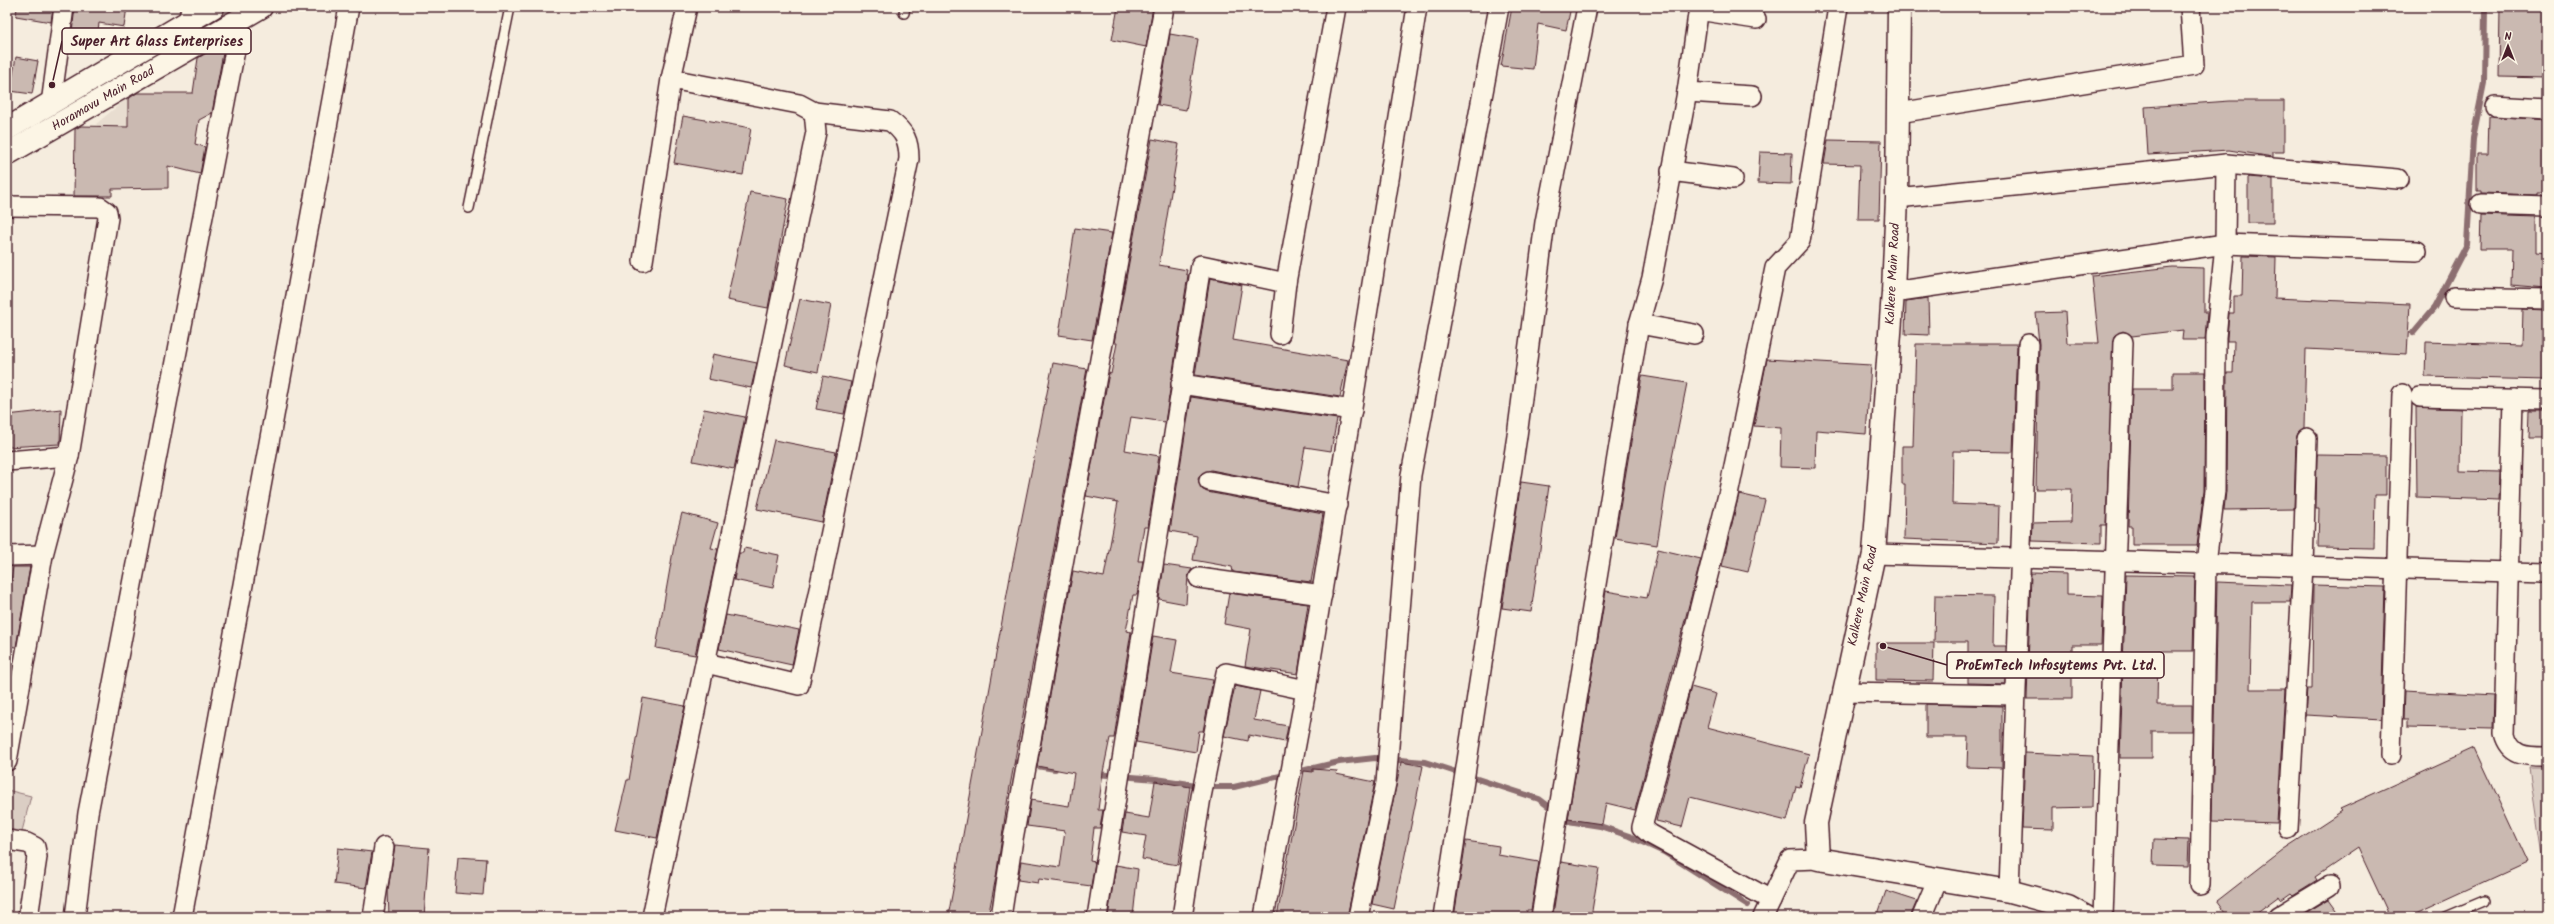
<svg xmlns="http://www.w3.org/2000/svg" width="2554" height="924" viewBox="0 0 2554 924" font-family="Kalam,sans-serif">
<rect width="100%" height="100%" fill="#f5ecde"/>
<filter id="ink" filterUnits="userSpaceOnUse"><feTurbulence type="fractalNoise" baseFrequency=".025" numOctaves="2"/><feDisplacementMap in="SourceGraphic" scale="8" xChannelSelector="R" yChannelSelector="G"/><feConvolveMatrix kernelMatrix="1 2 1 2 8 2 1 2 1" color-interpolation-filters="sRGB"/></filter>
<g filter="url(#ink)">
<path fill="#e8ddd0" d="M131 95 151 118 116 147 96 124Z"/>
<g fill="#dbcec4" stroke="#927678">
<path d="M2529 768H2547V888Z"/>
<path d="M7 790 31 796 20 839 7 836Z"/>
</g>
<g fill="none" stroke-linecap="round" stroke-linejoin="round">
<g stroke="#8c6e70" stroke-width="6">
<path d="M2413 333 2434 308 2467 244 2473 138 2484 83 2485 7"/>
<path d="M1007 761 1055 769"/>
<path d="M1096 774 1156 779 1210 787H1234L1339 762 1375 758 1425 762 1539 799 1568 821 1600 826 1629 836 1664 852 1748 905"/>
</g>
</g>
<g fill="#cab9b1" stroke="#4a1f2b">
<path d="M17 7H53L51 22 16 16Z"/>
<path d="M75 7H127L124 27 99 23 95 52 70 49Z"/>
<path d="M1118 7H1153L1146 47 1112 40Z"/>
<path d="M1512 7H1571L1566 30 1538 24 1533 69 1501 66Z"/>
<path d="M2500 7H2547V78L2499 77Z"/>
<path d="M1170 34 1198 39 1186 110 1158 105Z"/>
<path d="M225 42 212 113 199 120 195 144 205 147 200 174 168 166V188L112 189V196H74L75 129 81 126 128 127V99L137 93H193L198 58Z"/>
<path d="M16 57 38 61 32 94 10 91Z"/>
<path d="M2230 101H2284V152H2273V157L2229 150 2148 155 2145 107Z"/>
<path d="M683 116 751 128 743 175 674 163Z"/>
<path d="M2489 116 2547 120V192H2537V195L2481 193V191H2477V154H2488Z"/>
<path d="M1152 139 1179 144 1159 265 1187 270 1186 274 1188 275 1165 422 1131 417 1125 450 1159 456 1148 527H1144L1138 561H1143L1137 595H1133L1126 631 1131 632 1114 738H1110L1103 772 1098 810H1103L1100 828H1094L1090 861 1095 862 1091 886 1039 879 1038 883 1018 880 1021 861 1060 867 1065 831 1027 826 1031 800 1069 806 1074 773 1037 766 1073 571 1104 577 1118 502 1086 496 1109 373 1111 374 1117 343H1114Z"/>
<path d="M1828 140 1881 141 1879 219H1858L1860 165 1824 164Z"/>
<path d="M1760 152 1792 153 1791 184 1758 183Z"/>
<path d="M2248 177 2273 179V223H2248Z"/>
<path d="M750 192 788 199 768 308 727 300Z"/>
<path d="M2481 215 2536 217V252L2547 253V288L2511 285 2512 249H2480Z"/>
<path d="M1075 228 1112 233 1092 340 1059 335Z"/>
<path d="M2243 256 2276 257 2275 298 2410 304 2407 354 2306 349 2304 428 2298 432 2296 438 2294 509 2224 510 2226 491 2227 373H2233L2234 341H2227V338L2229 313H2234V296H2242Z"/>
<path d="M2172 267 2204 268V312H2207L2205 340H2182L2183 330 2132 336 2123 331 2114 336 2106 525H2101V543L2032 541 2033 523 2071 522 2072 489H2036L2039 344 2036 313 2065 312 2067 343H2099L2092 276Z"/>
<path d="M1210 278 1242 285 1233 340 1348 360 1340 397 1195 375Z"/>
<path d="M1928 298 1929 335 1905 334 1906 301Z"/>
<path d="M800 299 831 305 818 372 785 365Z"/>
<path d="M2523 309 2546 310 2547 380 2425 377 2426 342 2522 345Z"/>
<path d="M1916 344H2017L2013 452 1953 451 1952 504 1999 506 1998 543 1904 539 1905 484H1902V446H1913Z"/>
<path d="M713 354 757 363 751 388 708 379Z"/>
<path d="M1767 359 1871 365 1866 434 1816 430 1815 468 1780 467 1781 428 1754 426Z"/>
<path d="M1053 363 1087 369 1008 797 996 877 988 917H948L1011 572Z"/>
<path d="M2173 372H2205L2204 490 2197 545H2132V526H2128L2132 389H2173Z"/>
<path d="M823 376 851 382 844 414 816 409Z"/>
<path d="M1642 376 1687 383 1666 488 1657 545 1615 538Z"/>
<path d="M1191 397 1337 419 1331 451 1305 447 1298 487 1211 470 1201 474 1198 479 1202 489 1207 492 1323 514 1311 582 1233 572 1232 567 1193 560 1197 536 1170 531Z"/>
<path d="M2416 407 2461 409 2460 471 2500 472 2499 500 2417 497Z"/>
<path d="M61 409 60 444 7 447V415Z"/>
<path d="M704 409 745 417 734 469 693 461Z"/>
<path d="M2529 411H2547V438H2528Z"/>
<path d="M774 440 836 452 822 522 757 509Z"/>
<path d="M2317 455 2386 456V495H2375L2374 548 2318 547 2319 509H2316Z"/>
<path d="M1521 482 1549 486 1531 612 1502 608Z"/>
<path d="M1739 494 1765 500 1748 572 1722 566Z"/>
<path d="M682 513 718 523 711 548 718 549 695 655 656 648 675 540Z"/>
<path d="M744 548 779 555 773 588 734 580 739 553H743Z"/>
<path d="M1658 549 1701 559 1635 810 1606 803 1602 824 1568 819 1606 591 1647 598Z"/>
<path d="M1164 565 1192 569 1188 576 1186 604 1159 599Z"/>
<path d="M13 567H30L16 647 7 646V581H11Z"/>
<path d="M2031 573 2067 574V595L2103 596 2101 645H2072V699H2027Z"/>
<path d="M2126 575 2195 576 2193 651H2158L2157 705H2192V731H2152V758H2120Z"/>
<path d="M2217 582 2291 585 2290 602H2252L2250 689H2285L2277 823 2212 821Z"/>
<path d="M2313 585 2385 587 2381 719 2305 715 2307 689H2312Z"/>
<path d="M1229 593 1308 604 1298 674 1245 666 1251 629 1224 624Z"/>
<path d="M1935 595 1994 596 1993 646H2006L2005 684 1968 683V642H1934Z"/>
<path d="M726 615 799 630 792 665 719 649Z"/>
<path d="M1153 636 1177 640 1171 673 1213 680 1203 731H1199L1196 752 1136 742Z"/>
<path d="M1876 643H1934L1933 681 1876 680Z"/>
<path d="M1235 686 1260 691 1254 720 1288 726 1285 742 1249 735 1248 741 1224 736Z"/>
<path d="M1691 687 1716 694 1707 727 1809 754 1800 787 1796 786 1787 821 1690 797 1682 827 1656 821Z"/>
<path d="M2404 691 2494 696 2493 729 2407 727V719H2403Z"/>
<path d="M643 698 685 706 657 838 615 830 627 780H629Z"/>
<path d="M1926 704 2002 706V768L1967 767 1968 737H1926Z"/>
<path d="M2474 748 2527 862 2407 917H2390L2358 848 2315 877 2317 880 2293 895 2291 893 2281 900 2279 897 2252 917H2229L2217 901 2284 849 2342 811 2340 809Z"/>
<path d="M2025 753 2093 756 2092 807 2053 808V830L2022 829Z"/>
<path d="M1401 762 1423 766 1394 909 1372 904Z"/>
<path d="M1313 769 1337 771 1336 774 1375 782 1347 917H1277L1304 771 1313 772Z"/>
<path d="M1155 781 1190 787 1178 865 1142 859 1146 836 1122 832 1125 814 1149 818Z"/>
<path d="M2154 839 2189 840 2188 866 2153 865Z"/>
<path d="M1466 841 1499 846 1498 855 1539 862 1531 910H1527L1526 917H1454Z"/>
<path d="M395 845 429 848 424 917H389L388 890Z"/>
<path d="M338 848 372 852 366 888 334 884Z"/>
<path d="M458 857 486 859 483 895 455 893Z"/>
<path d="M1561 862 1599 868 1591 917 1553 914Z"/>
<path d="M1116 865 1138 869 1133 917H1108Z"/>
<path d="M1886 891 1917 901 1910 917H1877Z"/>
<path d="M2329 899 2342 917H2308L2305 913Z"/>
</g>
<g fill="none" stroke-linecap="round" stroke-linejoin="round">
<defs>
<g id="service">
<path d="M904 13 905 7"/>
<path d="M183 22 186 7"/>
<path d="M469 208 510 7"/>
<path d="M2446 917 2484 901"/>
</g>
<g id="minor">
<path d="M1698 10 1756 19"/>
<path d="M1687 92 1752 96"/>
<path d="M51 104 64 7"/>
<path d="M2495 106 2547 109"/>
<path d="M1898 113 2194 65 2190 7"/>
<path d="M2226 164 2398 179"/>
<path d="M1671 171 1733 179"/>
<path d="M1897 198 2226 164 2225 244 2216 337 2215 491 2206 563 2200 885"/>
<path d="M2481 204 2547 206"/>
<path d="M7 206 100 207 107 212 108 218 69 456 43 555 7 761"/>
<path d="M643 261 671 79"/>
<path d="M1893 292 2225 244 2417 251"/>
<path d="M2454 297 2547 299"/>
<path d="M1639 324 1694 334"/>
<path d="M1280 334 1286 283 1336 7"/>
<path d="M1181 384 1352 410"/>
<path d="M2420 397 2547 400"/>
<path d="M2513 399 2504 734C2510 757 2527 756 2547 756"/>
<path d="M7 461 69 456"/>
<path d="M1209 481 1337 505"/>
<path d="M1874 554 2547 573"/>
<path d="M7 556 43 555"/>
<path d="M1199 578 1322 595"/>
<path d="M706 663 799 685 909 159C909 141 905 132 890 121L814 112"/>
<path d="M1843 692 2015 695"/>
<path d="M2391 755 2402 394"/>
<path d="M2288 829 2303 566 2307 438"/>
<path d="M7 840 27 843 35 847 37 857 28 917"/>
<path d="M2009 891 2028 344"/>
<path d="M1771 900 1650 834 1642 827 1684 671 1728 495 1775 268 1800 241 1838 7"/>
<path d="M75 917 88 813 241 19"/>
<path d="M182 917 349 7"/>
<path d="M373 917 384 847"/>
<path d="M652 917 816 132 814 112 799 104 671 79 687 7"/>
<path d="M1001 917 1013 839 1164 7"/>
<path d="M1097 917 1201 265 1286 283"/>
<path d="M1182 917 1201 797 1226 673 1306 690"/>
<path d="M1264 917 1306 690 1417 7"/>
<path d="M1358 917 1386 783 1411 475 1499 7"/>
<path d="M1443 917 1517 436 1545 222 1587 7"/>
<path d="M1541 917 1639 324 1652 278 1687 92 1699 7"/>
<path d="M1763 917 1790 860 1818 859"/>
<path d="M1922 917 1938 879"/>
<path d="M2103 917 2123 342"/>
<path d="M2278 917 2329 886"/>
</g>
<path id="tertiary" d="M1899 7 1897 198 1893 292 1874 554 1816 823 1818 859 2009 891 2068 907 2086 917"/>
<g id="secondary">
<path d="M7 129 213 7"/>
<path id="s1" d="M7 154 261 7"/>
</g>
</defs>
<use href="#service" stroke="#4a1f2b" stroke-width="12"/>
<use href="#minor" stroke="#4a1f2b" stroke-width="22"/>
<use href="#tertiary" stroke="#4a1f2b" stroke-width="25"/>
<use href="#secondary" stroke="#4a1f2b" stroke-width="25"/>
<use href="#service" stroke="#fcf5e5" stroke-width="9"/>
<use href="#minor" stroke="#fcf5e5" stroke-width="19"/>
<use href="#tertiary" stroke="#fcf5e5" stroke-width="22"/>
<use href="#secondary" stroke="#fcf5e5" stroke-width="22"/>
</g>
</g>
<g text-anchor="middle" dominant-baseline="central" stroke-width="3" stroke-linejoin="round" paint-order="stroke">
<g font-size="13" fill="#4a1f2b" stroke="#fcf5e5">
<text stroke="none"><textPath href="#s1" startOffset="111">Horamavu Main Road</textPath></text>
<text transform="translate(1893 274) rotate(-87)">Kalkere Main Road</text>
<text transform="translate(1863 596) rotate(-78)">Kalkere Main Road</text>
</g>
</g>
<path fill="none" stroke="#4a1f2b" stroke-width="1.5" d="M52 85L62 41M1883 646L1947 665"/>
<g fill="#4a1f2b" stroke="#fcf5e5" stroke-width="1.5">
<circle cx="52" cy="85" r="4"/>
<circle cx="1883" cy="646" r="4"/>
</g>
<g fill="#fcf5e5" stroke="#4a1f2b" stroke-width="1.5">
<rect x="62" y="28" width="189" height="26" rx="4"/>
<rect x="1947" y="652" width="217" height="26" rx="4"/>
</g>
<g font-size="14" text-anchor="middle" font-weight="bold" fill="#4a1f2b">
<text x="157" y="46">Super Art Glass Enterprises</text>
<text x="2056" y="670">ProEmTech Infosytems Pvt. Ltd.</text>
</g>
<rect width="2554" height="924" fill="none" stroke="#fcf5e5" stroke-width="24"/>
<rect x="12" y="12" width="2530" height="900" fill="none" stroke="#4a1f2b" stroke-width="1.5" filter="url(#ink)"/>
<g transform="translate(2508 46)" stroke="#fcf5e5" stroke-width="3" paint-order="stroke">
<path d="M0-3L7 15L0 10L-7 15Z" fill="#4a1f2b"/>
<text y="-6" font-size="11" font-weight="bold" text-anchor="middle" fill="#4a1f2b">N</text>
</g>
</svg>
